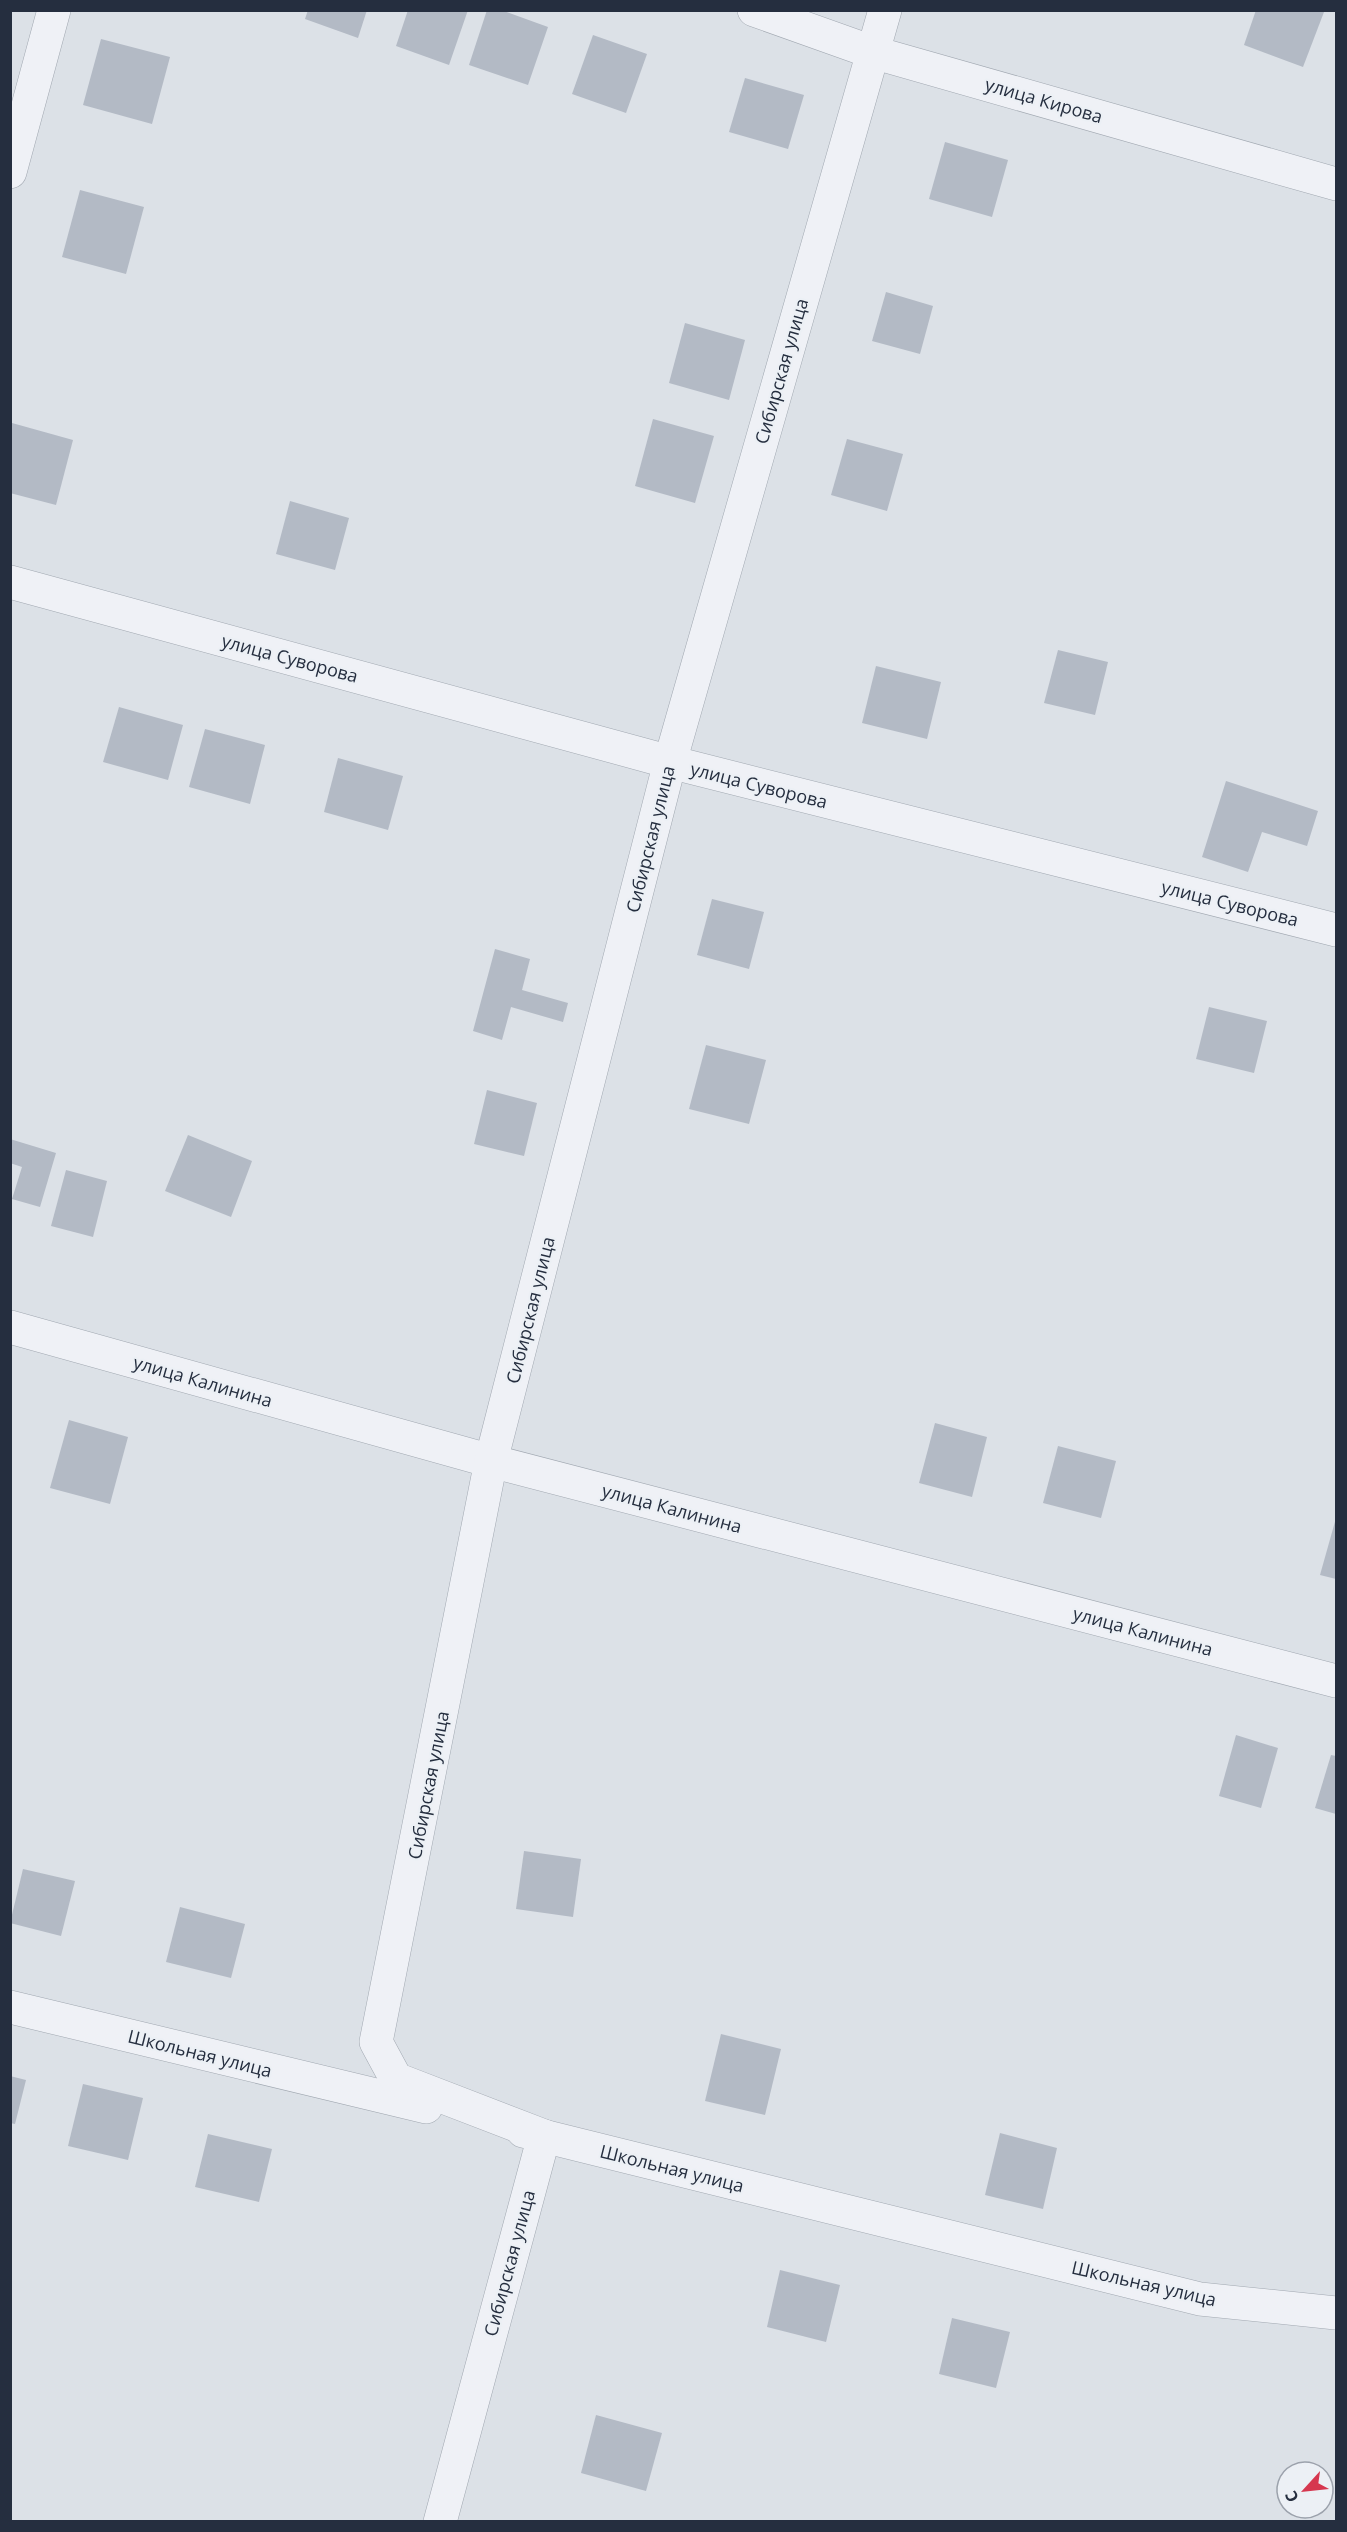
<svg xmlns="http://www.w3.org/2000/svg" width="1347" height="2532" viewBox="0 0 1347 2532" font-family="'Open Sans',sans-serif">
<rect width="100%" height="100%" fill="#dce1e7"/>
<g fill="#b3bac5">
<path d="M308 10H367L358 38 305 19Z"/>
<path d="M408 10H468L449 65 396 46Z"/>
<path d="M487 10H501L548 27 528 85 469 65Z"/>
<path d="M1256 10 1324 12 1303 67 1244 45Z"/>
<path d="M593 35 647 54 626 113 572 94Z"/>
<path d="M101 39 170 57 152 124 83 105Z"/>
<path d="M745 78 804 95 788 149 729 132Z"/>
<path d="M945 142 1008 160 992 217 929 199Z"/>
<path d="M80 190 144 207 126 274 62 257Z"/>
<path d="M886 292 933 306 920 354 872 341Z"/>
<path d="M685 323 745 340 729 400 669 383Z"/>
<path d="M653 419 714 436 695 503 635 486Z"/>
<path d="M12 423 73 440 56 505 10 493Z"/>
<path d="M847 439 903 454 887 511 831 495Z"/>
<path d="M290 501 349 518 335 570 276 554Z"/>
<path d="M1058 650 1108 662 1095 715 1044 703Z"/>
<path d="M876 666 941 682 927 739 862 723Z"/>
<path d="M119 707 183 725 168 780 103 762Z"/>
<path d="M205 729 265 745 250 804 189 787Z"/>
<path d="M338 758 403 776 388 830 324 812Z"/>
<path d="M1226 781 1318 811 1307 846 1262 832 1248 872 1202 857Z"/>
<path d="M712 899 764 912 749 969 697 955Z"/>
<path d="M495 949 530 959 522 990 568 1003 563 1022 511 1007 502 1040 473 1031Z"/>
<path d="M1209 1007 1267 1021 1254 1073 1196 1059Z"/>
<path d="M706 1045 766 1060 749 1124 689 1109Z"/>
<path d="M487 1090 537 1103 524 1156 474 1144Z"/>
<path d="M188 1135 252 1161 231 1217 165 1191Z"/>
<path d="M10 1139 56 1153 40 1207 12 1199 22 1167 10 1163Z"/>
<path d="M66 1170 107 1181 93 1237 51 1226Z"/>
<path d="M69 1420 128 1437 110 1504 50 1488Z"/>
<path d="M935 1423 987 1437 972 1497 919 1483Z"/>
<path d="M1058 1446 1116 1461 1101 1518 1043 1503Z"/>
<path d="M1336 1518V1579L1320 1575Z"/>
<path d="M1236 1735 1278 1748 1261 1808 1219 1796Z"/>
<path d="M1331 1755 1336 1756V1814L1315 1808Z"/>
<path d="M524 1851 581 1859 573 1917 516 1909Z"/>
<path d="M23 1869 75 1881 61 1936 10 1923Z"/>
<path d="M180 1907 245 1924 231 1978 166 1962Z"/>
<path d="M721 2034 781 2049 765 2115 705 2101Z"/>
<path d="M10 2076 26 2080 15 2124 10 2123Z"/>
<path d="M83 2084 143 2098 128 2160 68 2146Z"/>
<path d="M1000 2133 1057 2148 1043 2209 985 2195Z"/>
<path d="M208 2134 272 2149 259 2202 195 2187Z"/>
<path d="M780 2270 840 2285 826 2342 767 2327Z"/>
<path d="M952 2318 1010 2332 996 2388 939 2374Z"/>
<path d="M596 2415 662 2433 646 2491 581 2473Z"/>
</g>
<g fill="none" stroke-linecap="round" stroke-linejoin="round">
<defs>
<g id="minor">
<path d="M754 10 872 52 1336 184"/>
<path d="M10 172 54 10"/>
<path d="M10 582 670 762 1336 930"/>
<path d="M10 1327 491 1461 1336 1681"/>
<path d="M10 2007 426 2107"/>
<path d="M523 2131 1200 2299 1336 2313"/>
<path d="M440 2522 544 2136 396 2079 376 2042 491 1461 670 762 885 10"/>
</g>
</defs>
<use href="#minor" stroke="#a1a8b1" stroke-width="34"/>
<use href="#minor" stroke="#eff1f6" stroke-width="33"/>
</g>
<g text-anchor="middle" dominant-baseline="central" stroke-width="4.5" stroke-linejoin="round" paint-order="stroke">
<g font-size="18" fill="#252e3f" stroke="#ecf0f5">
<text transform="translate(1044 100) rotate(16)">улица Кирова</text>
<text transform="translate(781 371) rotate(-74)">Сибирская улица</text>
<text transform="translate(290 658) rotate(15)">улица Суворова</text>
<text transform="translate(759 785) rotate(14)">улица Суворова</text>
<text transform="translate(650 839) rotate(-76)">Сибирская улица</text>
<text transform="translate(1230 903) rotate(14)">улица Суворова</text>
<text transform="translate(530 1310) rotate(-76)">Сибирская улица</text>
<text transform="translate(203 1381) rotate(16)">улица Калинина</text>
<text transform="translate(672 1508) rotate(15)">улица Калинина</text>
<text transform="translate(1143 1631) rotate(15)">улица Калинина</text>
<text transform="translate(428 1785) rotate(-79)">Сибирская улица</text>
<text transform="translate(200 2053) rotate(14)">Школьная улица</text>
<text transform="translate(672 2168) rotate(14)">Школьная улица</text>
<text transform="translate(509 2263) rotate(-75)">Сибирская улица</text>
<text transform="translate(1144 2283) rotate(13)">Школьная улица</text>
</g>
</g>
<rect width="1347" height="2532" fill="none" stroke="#252e3f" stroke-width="24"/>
<g transform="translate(1305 2490) rotate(243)"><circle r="28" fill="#ecf0f5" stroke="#9ca2ac" stroke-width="1.5"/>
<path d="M0-4.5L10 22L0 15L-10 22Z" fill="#d6374f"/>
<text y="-9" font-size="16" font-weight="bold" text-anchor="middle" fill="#252e3f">С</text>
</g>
</svg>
